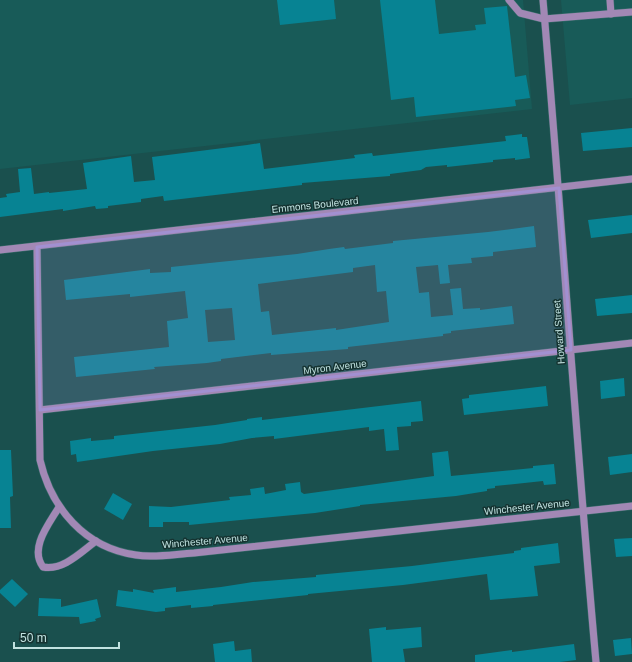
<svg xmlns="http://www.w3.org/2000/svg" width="632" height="662" viewBox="0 0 632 662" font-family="Helvetica,sans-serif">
<rect width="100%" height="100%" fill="#1a504e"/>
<g fill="#185b58">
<path d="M0 0H523L532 109 0 169Z"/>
<path d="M561 0H632V98L570 105Z"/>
</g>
<g fill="#078393" fill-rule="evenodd">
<path d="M277 0H334L336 19 280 25Z"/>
<path d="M380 0H435L439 34 476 30 475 25 486 24 484 8 507 6 515 77 526 75 530 98 515 100 516 106 416 117 414 97 391 100Z"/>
<path d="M632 128V147L583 151 581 133Z"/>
<path d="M522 134V137H527L530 158 515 160V158L493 160V162L447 167V165L426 167 421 170 390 174V176L302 183V185L164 201 163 196 141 199V202L108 206V208L96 209 95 206 63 211V209L0 217V198L7 197 6 194 20 192 18 169 31 168 34 194 49 192V193L87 189 83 163 117 158 131 156 134 182 155 180 152 157 247 145 260 143 264 169 355 158 354 155 372 153 373 156 506 141 505 136Z"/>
<path d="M632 215V233L591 238 588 220Z"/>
<path d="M534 226 536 247 493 252V256L471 258 472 263 448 265 450 283 440 284 438 265 416 267 419 293 429 292 431 317 453 315 450 289 461 288 463 309 480 308V310L512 306 514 324 451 331V333L443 334V336L348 347V349L271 355V353L221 359V361L207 363 154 367 155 369 76 377 74 357 169 347 167 321 188 318 185 291 148 295 130 297V294L66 300 64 280 150 269V273L171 272V267L297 254 329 249 344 247 345 249 393 243V241L488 232ZM375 265 377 292 386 291 389 322 336 330V328L272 335 269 311 261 312 258 284 353 272V268ZM232 308 235 340 208 342 205 310Z"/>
<path d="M632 295V313L597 316 595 299Z"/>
<path d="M624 378 625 396 601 399 600 381Z"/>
<path d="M546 386 548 406 464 415 462 399 469 398V395Z"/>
<path d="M421 401 423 421 411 422V426L397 427 399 450 386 451 384 429 369 431V427L274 439V436L252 438 220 444 153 451 77 462 76 454 71 455 70 441 91 438V441L114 439V436L215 425 247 420V419L262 417V420Z"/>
<path d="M0 450H11L13 496 10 497 11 528H0Z"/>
<path d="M448 451 451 476 533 468V466L554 464 556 484 544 485 543 481 495 486V488L487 489V491L456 496 360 505V506L315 513 189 525V522H163V527H149V506L171 507 230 500 229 497 251 495 250 489 264 487 265 494 286 490 285 484 300 482 301 492 304 494 434 476 432 453Z"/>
<path d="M632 454V472L610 475 608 457Z"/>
<path d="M113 493 132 504 123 520 104 509Z"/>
<path d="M632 538V556L616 557 614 539Z"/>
<path d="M558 543 560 563 534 566 538 596 490 600 487 574 403 585 308 594V595L213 605V606L191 608V605L165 608V611L156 612 116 606 118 590 133 592V589L154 593 153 590 176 587V592L221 587 253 582 316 577V575L412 566 514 553V551L521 550V548Z"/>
<path d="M12 579 28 594 15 607 0 593V590Z"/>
<path d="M39 598 61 599V607L97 599 101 617 95 619 96 621 80 624 79 617 38 616Z"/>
<path d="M386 627V630L421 627 422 647 403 649 405 662H372L369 629Z"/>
<path d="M631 638 632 654 615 656 613 640Z"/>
<path d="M234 641 235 651 251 649 252 662H215L213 644Z"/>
<path d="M574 644 576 660 560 662H475V655L512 650V652Z"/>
</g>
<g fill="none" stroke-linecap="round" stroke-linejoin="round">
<defs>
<g id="minor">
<path d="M509 0 520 13 544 19 632 12"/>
<path d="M543 0C562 221 576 442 596 662"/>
<path d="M610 0 611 14"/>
<path d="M37 247 40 460C51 508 85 548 136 555 155 558 175 554 194 553L632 506"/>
<path d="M0 250 632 179"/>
<path d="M40 410 632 343"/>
<path d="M59 507C49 524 29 548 43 567 63 571 81 552 96 541"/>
</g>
</defs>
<use href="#minor" stroke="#3b6d6b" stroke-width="8"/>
<use href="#minor" stroke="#a288b5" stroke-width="7"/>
</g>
<path fill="#a290d1" fill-opacity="0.2" stroke="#a290d1" stroke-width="3" stroke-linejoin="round" d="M559 188 571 350 40 410 37 247Z"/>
<g text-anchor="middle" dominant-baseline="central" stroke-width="3" stroke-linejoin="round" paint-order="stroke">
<g font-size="10" fill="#c1e2e0" stroke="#153331">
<text transform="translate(315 205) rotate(-6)">Emmons Boulevard</text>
<text transform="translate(559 332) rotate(-94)">Howard Street</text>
<text transform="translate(335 367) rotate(-7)">Myron Avenue</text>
<text transform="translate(527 507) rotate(-6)">Winchester Avenue</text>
<text transform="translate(205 541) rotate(-5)">Winchester Avenue</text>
</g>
</g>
<path d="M14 642v6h105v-6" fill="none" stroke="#c1e2e0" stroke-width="2"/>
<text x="20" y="642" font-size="12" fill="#c1e2e0" stroke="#153331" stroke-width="3" paint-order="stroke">50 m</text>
</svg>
